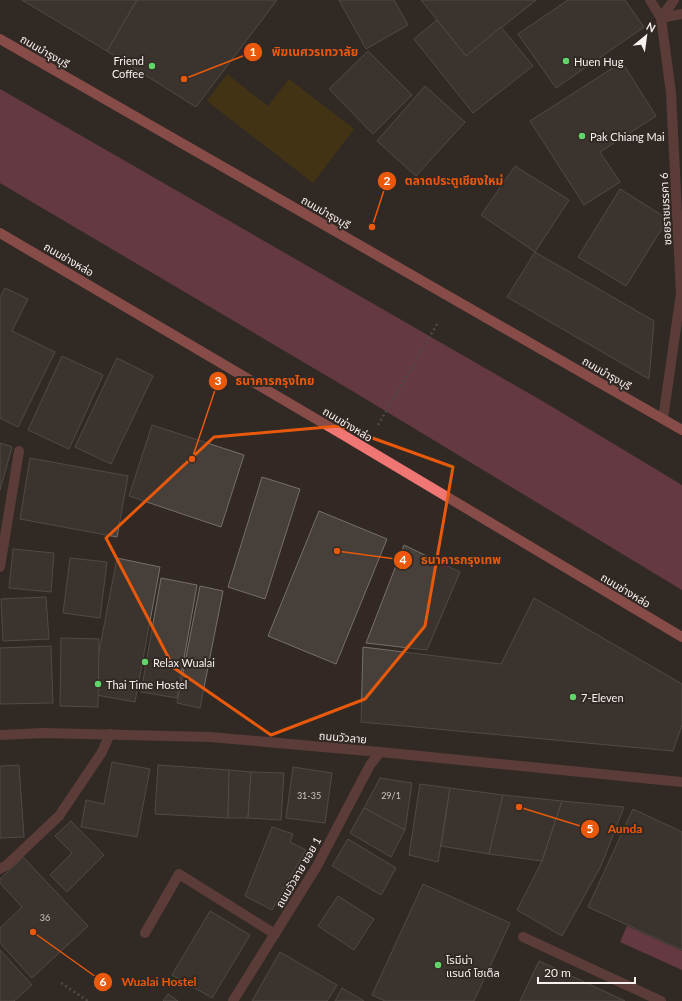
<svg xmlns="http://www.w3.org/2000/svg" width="682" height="1001" viewBox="0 0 682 1001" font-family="Lato,'Noto Sans Thai',sans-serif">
<rect width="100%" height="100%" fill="#322925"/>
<path fill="#573f00" d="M227 74 268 106 289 79 354 129 313 183 207 101Z"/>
<g fill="#a44d67">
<path d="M0 89 544 402 682 485V590L349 389 0 183Z"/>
<path d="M627 926 682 951V970L620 942Z"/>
</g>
<g fill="#473f39" stroke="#776f68">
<path d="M22 0H137L107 51Z"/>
<path d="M137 0H277L196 107 107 51Z"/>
<path d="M339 0H394L408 25 366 49Z"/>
<path d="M421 0H536L466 56Z"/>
<path d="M568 0H625L644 27 556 88 518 34Z"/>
<path d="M437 20 466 56 501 27 533 66 473 113 414 39Z"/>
<path d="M368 51 412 95 373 134 329 89Z"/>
<path d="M622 62 656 116 600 152 620 182 584 205 530 121Z"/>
<path d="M425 86 465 122 416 176 377 141Z"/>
<path d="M515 166 569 200 535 252 481 215Z"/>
<path d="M620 189 668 219 626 286 578 257Z"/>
<path d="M535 252 654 321 649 379 507 297Z"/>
<path d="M5 288 28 299 12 331 55 352 18 427 0 418V298Z"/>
<path d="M62 356 103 375 69 449 28 430Z"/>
<path d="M117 358 153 376 111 464 75 447Z"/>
<path d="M152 425 244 455 221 527 129 496Z"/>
<path d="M0 443 12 447 0 490Z"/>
<path d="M30 458 128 476 117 537 20 519Z"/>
<path d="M262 477 300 489 265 599 228 587Z"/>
<path d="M319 511 387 539 336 664 268 636Z"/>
<path d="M404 545 460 572 427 650 366 643Z"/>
<path d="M13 549 54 553 51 592 9 588Z"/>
<path d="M70 558 107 562 100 618 63 613Z"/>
<path d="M117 558 160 567 135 702 91 694Z"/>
<path d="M161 578 197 585 177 698 141 692Z"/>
<path d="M200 586 223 591 200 708 177 703Z"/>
<path d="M46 597 49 639 3 641 1 599Z"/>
<path d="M534 598 682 684V725L673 751 361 722 363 647 501 664Z"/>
<path d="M61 638 99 639 98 707 60 706Z"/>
<path d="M51 646 53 703 0 704V648Z"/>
<path d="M112 762 150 769 137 837 81 827 86 800 104 804Z"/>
<path d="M19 765 24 837 0 838V766Z"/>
<path d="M158 765 229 770 228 818 155 814Z"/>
<path d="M293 767 332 773 325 823 286 818Z"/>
<path d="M229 770 251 772 248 818H228Z"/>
<path d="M251 772 284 773 281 820 248 818Z"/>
<path d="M380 778 412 783 405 830 364 808Z"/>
<path d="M420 784 450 788 438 862 409 855Z"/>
<path d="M450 788 503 795 489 854 441 846Z"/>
<path d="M503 795 562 801 542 861 489 854Z"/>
<path d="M562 801 624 807 601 866 562 936 517 910 542 861Z"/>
<path d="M364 808 405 830 391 857 350 833Z"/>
<path d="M633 809 682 832V950L588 907Z"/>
<path d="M71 821 104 855 67 892 50 875 72 853 55 836Z"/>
<path d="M272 827 293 834 290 842 306 850 272 910 245 896Z"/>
<path d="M348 839 396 868 381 895 332 866Z"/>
<path d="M23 857 88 926 32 978 0 943V928L22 907 0 883V879Z"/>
<path d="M423 884 510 923 474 1001H385L372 995Z"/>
<path d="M338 896 374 919 354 950 318 926Z"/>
<path d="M210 911 250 935 212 998 172 975Z"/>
<path d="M0 950 32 985 14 1001H0Z"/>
<path d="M280 952 337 985 327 1001H252Z"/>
<path d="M539 961 610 994 625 1001H520Z"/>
<path d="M342 988 364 1001H335Z"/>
<path d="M168 994 178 1001H163Z"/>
</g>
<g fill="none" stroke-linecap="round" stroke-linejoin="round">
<g stroke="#766d6a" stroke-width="2.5" stroke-dasharray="2 3" stroke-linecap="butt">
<path d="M378 425 437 324"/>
<path d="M61 983 88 1001"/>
</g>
<g stroke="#8e5350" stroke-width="10">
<path d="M650 0 661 18 671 93 681 293 663 419"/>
<path d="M661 18 674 0"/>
<path d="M661 18 682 14"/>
<path d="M0 567 19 451"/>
<path d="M0 735 43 733 210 737 380 752 682 782"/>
<path d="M0 869 7 865 59 816 102 752 110 734"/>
<path d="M145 933 179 874 275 934"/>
<path d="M523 937 661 1001"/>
<path d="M233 1001 317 866 370 765 380 752"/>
</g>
<g stroke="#f07673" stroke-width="10">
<path d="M0 39 682 430"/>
<path d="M0 233 345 436 682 637"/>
</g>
</g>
<path d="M0 0H682V1001H0ZM339 426 453 467 425 626 365 699 271 735 174 668 106 538 214 437Z" fill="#322925" fill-opacity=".55" fill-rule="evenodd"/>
<path fill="none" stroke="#e8590c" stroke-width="3" stroke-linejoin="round" d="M339 426 453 467 425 626 365 699 271 735 174 668 106 538 214 437Z"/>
<g fill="#61d46a" stroke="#322925" stroke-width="1.5">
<circle cx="566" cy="61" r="4"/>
<circle cx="152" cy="66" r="4"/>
<circle cx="582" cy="136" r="4"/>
<circle cx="145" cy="662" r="4"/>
<circle cx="98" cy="684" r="4"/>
<circle cx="573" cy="697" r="4"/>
<circle cx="438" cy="965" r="4"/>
</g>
<g text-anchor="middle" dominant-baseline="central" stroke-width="4" stroke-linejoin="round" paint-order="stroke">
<g font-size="9" fill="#ccc4c2">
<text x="309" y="795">31-35</text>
<text x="391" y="795">29/1</text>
<text x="45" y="917">36</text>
</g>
<g font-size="11" fill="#f8f1ef" stroke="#322925">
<text transform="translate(45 51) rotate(30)">ถนนบำรุงบุรี</text>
<text transform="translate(665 209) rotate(-93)">ซอยราชมรรคา 6</text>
<text transform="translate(326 212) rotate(30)">ถนนบำรุงบุรี</text>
<text transform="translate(69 259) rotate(30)">ถนนช่างหล่อ</text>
<text transform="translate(607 373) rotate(30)">ถนนบำรุงบุรี</text>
<text transform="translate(348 424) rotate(31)">ถนนช่างหล่อ</text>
<text transform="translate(626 590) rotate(31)">ถนนช่างหล่อ</text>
<text transform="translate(343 737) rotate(5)">ถนนวัวลาย</text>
<text transform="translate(298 872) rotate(-60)">ถนนวัวลาย ซอย 1</text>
</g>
<g font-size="11" fill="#f8f1ef" stroke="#322925" text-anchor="start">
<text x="144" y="60" text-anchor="end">Friend<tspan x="144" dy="13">Coffee</tspan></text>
<text x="574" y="61">Huen Hug</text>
<text x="590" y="136">Pak Chiang Mai</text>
<text x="153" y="662">Relax Wualai</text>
<text x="106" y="684">Thai Time Hostel</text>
<text x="581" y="697">7-Eleven</text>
<text x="446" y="959">โรมีน่า<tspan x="446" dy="13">แรนด์ โฮเต็ล</tspan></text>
</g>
</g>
<path fill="none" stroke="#e8590c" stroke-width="1.5" d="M184 79L253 52M372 227L387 181M192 459L218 381M337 551L403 560M519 807L590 829M33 932L103 982"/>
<g fill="#e8590c" stroke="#322925" stroke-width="1.5">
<circle cx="184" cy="79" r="4"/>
<circle cx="372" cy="227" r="4"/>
<circle cx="192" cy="459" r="4"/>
<circle cx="337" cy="551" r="4"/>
<circle cx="519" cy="807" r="4"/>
<circle cx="33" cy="932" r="4"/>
<circle cx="253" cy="52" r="10"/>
<circle cx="387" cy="181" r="10"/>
<circle cx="218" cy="381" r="10"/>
<circle cx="403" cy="560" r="10"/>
<circle cx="590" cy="829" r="10"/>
<circle cx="103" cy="982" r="10"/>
</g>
<g font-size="12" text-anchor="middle" font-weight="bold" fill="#fff">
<text x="253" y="56">1</text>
<text x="387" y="185">2</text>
<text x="218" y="385">3</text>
<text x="403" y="564">4</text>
<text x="590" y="833">5</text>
<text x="103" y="986">6</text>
</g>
<g font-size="12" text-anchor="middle" font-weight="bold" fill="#e8590c" stroke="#322925" stroke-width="4" stroke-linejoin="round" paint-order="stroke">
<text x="315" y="56">พิฆเนศวรเทวาลัย</text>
<text x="454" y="185">ตลาดประตูเชียงใหม่</text>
<text x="275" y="385">ธนาคารกรุงไทย</text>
<text x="461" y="564">ธนาคารกรุงเทพ</text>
<text x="625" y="833">Aunda</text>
<text x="159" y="986">Wualai Hostel</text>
</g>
<g transform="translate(646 36) rotate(29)" stroke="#322925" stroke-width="3" paint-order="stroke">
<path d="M0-3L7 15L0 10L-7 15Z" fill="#f8f1ef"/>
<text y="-6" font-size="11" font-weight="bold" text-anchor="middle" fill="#f8f1ef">N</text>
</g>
<path d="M538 977v6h97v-6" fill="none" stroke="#f8f1ef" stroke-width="2"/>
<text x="544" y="977" font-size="12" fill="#f8f1ef" stroke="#322925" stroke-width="3" paint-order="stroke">20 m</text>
</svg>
